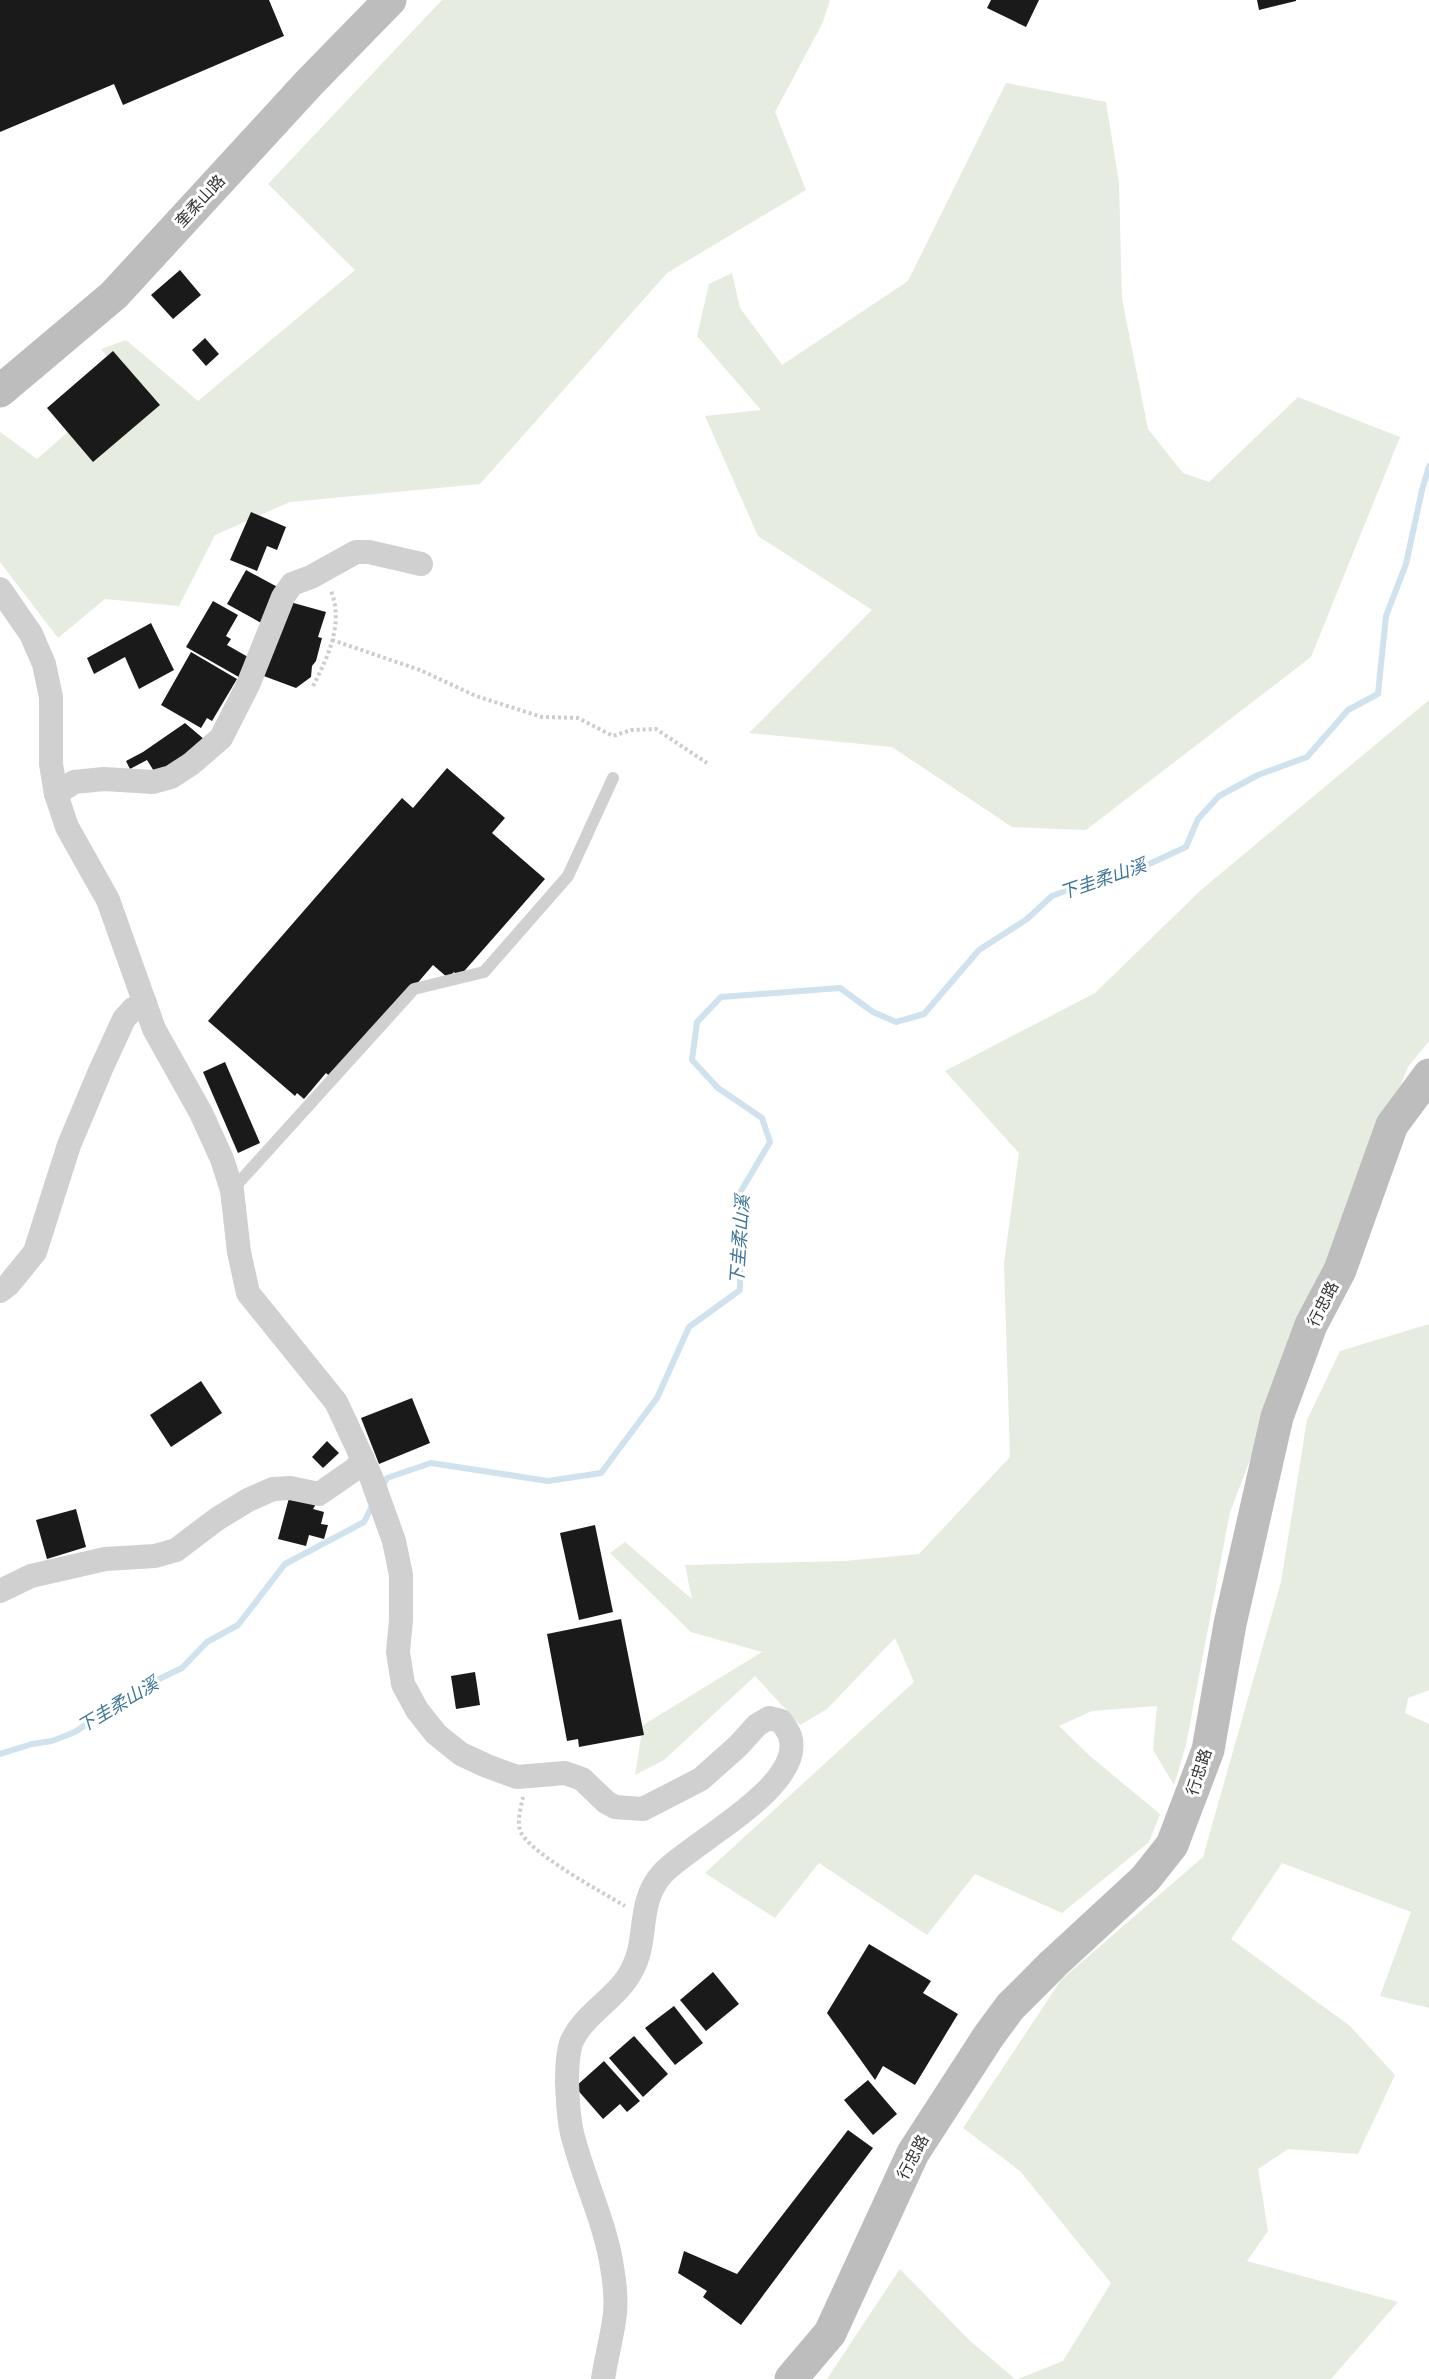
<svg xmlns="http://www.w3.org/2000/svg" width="1429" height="2379" viewBox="0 0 1429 2379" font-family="'DM Sans','Noto Sans TC',sans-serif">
<rect width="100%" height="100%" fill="#fff"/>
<g fill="#e6ecdf">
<path d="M442 0H830L823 22 775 112 806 190 667 273 480 484 290 502 215 535 179 606 105 599 58 638 0 562V432L37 459 126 381 101 349 126 340 198 401 355 270 268 184Z"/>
<path d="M1006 83 1106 102 1119 183 1122 299 1148 429 1183 473 1209 482 1298 397 1400 437 1311 657 1086 830 1012 827 892 747 749 733 872 610 758 536 705 416 761 410 697 336 709 284 732 273 740 308 782 365 908 281Z"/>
<path d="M1429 700V1041L1408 1067 1285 1369 1230 1512 1186 1745 1174 1785 1153 1750 1157 1706 1092 1711 1059 1726 1091 1757 1160 1814 1149 1842 1062 1913 975 1874 927 1935 819 1863 775 1918 705 1873 914 1682 895 1638 827 1709 800 1725 755 1676 664 1760 635 1775 643 1725 762 1652 691 1632 610 1553 625 1542 692 1599 685 1565 845 1561 919 1554 1010 1457 1004 1263 1019 1153 945 1071 1095 993 1201 890Z"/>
<path d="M1429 1324V1690L1408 1698 1405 1713 1429 1724V2008L1380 1996 1411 1912 1282 1863 1231 1939 1350 2026 1395 2075 1358 2154 1288 2149 1258 2169 1268 2231 1247 2261 1398 2302 1331 2379H1018L1063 2361 1111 2283 1020 2171 963 2128 1061 1980 1203 1857 1281 1582 1307 1420 1340 1351Z"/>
<path d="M900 2269 968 2339 1015 2379H827Z"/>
</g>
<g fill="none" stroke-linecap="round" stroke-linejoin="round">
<g stroke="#cfe2ee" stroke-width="6">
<path d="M382 1487 387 1478 431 1463 548 1481 601 1473 657 1398 689 1327 740 1290 741 1191 770 1142 762 1118 718 1088 692 1060 697 1022 721 997 840 988 873 1012 896 1022 924 1014 979 950 1027 919 1052 896 1123 869 1147 865 1186 847 1198 819 1219 796 1258 775 1307 757 1348 710 1378 694 1386 616 1406 564 1422 490 1429 466"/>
<path d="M0 1754 32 1744 52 1741 75 1732 134 1691 182 1668 207 1642 238 1625 285 1564 364 1522 373 1504"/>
</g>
</g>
<g fill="#1a1a1a">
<path d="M0 0H269L284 36 123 105 114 84 0 132Z"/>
<path d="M991 0H1039L1026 27 987 8Z"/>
<path d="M1257 0H1296V1L1259 10Z"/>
<path d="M180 270 201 295 173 319 151 295Z"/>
<path d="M205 338 219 354 206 366 192 350Z"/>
<path d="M113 351 160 405 93 462 47 408Z"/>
<path d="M251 512 286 527 277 550 267 546 257 571 230 560Z"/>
<path d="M246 570 283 590 263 624 227 604Z"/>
<path d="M213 601 238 615 226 636 231 639 227 645 255 661 244 680 186 647Z"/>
<path d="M290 602 326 612 318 637 322 638 316 661 312 666 311 677 296 688 261 675Z"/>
<path d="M151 623 174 670 139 689 125 657 94 674 87 658Z"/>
<path d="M191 652 237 679 212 721 207 718 201 728 161 705Z"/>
<path d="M185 723 212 746 157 776 147 760 130 769 126 761 143 752Z"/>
<path d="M447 768 505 818 492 833 545 879 459 977 454 972 448 978 433 965 334 1080 326 1073 304 1099 297 1093 295 1096 208 1021 402 798 413 808Z"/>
<path d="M225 1062 260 1143 238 1153 203 1072Z"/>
<path d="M201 1381 222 1413 171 1447 150 1415Z"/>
<path d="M412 1398 430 1443 379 1464 361 1418Z"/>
<path d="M327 1441 339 1453 323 1468 312 1457Z"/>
<path d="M289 1498 316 1504 313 1509 324 1512 321 1524 328 1525 324 1539 309 1535 306 1546 278 1539Z"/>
<path d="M76 1509 86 1547 47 1559 36 1520Z"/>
<path d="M595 1525 613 1612 579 1620 560 1533Z"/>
<path d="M621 1619 644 1735 579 1747 578 1739 567 1741 547 1634Z"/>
<path d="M475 1672 480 1705 456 1709 451 1676Z"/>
<path d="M869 1944 931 1981 923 1993 958 2014 915 2085 883 2066 875 2080 827 2013Z"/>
<path d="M713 1972 739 2004 706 2031 680 2000Z"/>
<path d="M674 2006 703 2043 675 2065 645 2028Z"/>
<path d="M634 2036 668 2074 643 2097 609 2058Z"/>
<path d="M604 2061 640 2101 627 2112 620 2104 603 2119 575 2087Z"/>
<path d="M868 2080 897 2114 873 2135 844 2100Z"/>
<path d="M848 2130 873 2148 741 2325 703 2297 707 2291 678 2273 684 2251 737 2274Z"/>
</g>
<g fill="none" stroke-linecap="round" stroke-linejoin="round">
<g stroke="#cdcdcd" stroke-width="4" stroke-dasharray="3 3" stroke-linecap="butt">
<path d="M332 640 420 670 476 696 542 717 578 718 613 736 631 730 656 729 707 763"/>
<path d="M313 686C328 657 344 623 331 591"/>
<path d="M523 1797C521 1807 517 1820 520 1830 526 1851 603 1893 625 1906"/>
</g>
<path stroke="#d0d0d0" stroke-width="12" d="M232 1190 414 989 484 972 568 876 613 778"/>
<g stroke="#d0d0d0" stroke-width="24">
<path d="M0 589 31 634 44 664 51 697V764L56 794 67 827 108 900 154 1029 201 1113 222 1159 232 1190 239 1252 248 1293 336 1402 371 1477 394 1541 401 1575V1620L398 1652 403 1684 417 1710 436 1734 461 1754 487 1766 517 1777 565 1773 582 1779 606 1802 615 1807 643 1809 701 1779 738 1746 757 1725 769 1718 781 1721C784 1725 788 1731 790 1736 806 1786 691 1843 663 1873 636 1902 649 1939 632 1970 618 1998 583 2014 571 2043 567 2056 567 2070 567 2083 568 2100 568 2117 572 2133 583 2178 605 2221 612 2267 615 2284 617 2304 614 2321 611 2341 606 2359 603 2379"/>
<path d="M56 794 74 782 104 779 153 782 171 777 191 764 221 738 248 685 283 597 292 584 311 577 356 552H369L421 564"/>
<path d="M0 1291 9 1284 35 1252 69 1145 101 1069 124 1019 133 1009 145 1003"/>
<path d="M0 1591 31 1576 105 1559 155 1556 176 1550 217 1519 248 1500 273 1489 290 1488 319 1494 355 1469 363 1459"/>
</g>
<g stroke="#bdbdbd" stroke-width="33">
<path d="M0 391 114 295 309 83 390 0"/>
<path d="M791 2379 830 2333 913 2153 988 2037 1010 2007 1053 1964 1145 1879 1172 1845 1208 1750 1230 1624 1277 1417 1311 1325 1340 1270 1392 1125 1429 1075"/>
</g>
</g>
<g text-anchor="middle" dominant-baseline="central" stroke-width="6" stroke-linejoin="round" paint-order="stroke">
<g font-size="16" fill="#333" stroke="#fff">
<text transform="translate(200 201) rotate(-47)">奎柔山路</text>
<text transform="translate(1323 1304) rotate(-63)">行忠路</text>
<text transform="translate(1199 1772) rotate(-72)">行忠路</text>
<text transform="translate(913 2157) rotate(-62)">行忠路</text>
</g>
<g font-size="18" font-style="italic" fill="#3f7597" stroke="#fff">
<text transform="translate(1103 879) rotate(-19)">下圭柔山溪</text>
<text transform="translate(740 1240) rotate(-86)">下圭柔山溪</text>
<text transform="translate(118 1705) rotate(-31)">下圭柔山溪</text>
</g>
</g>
</svg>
